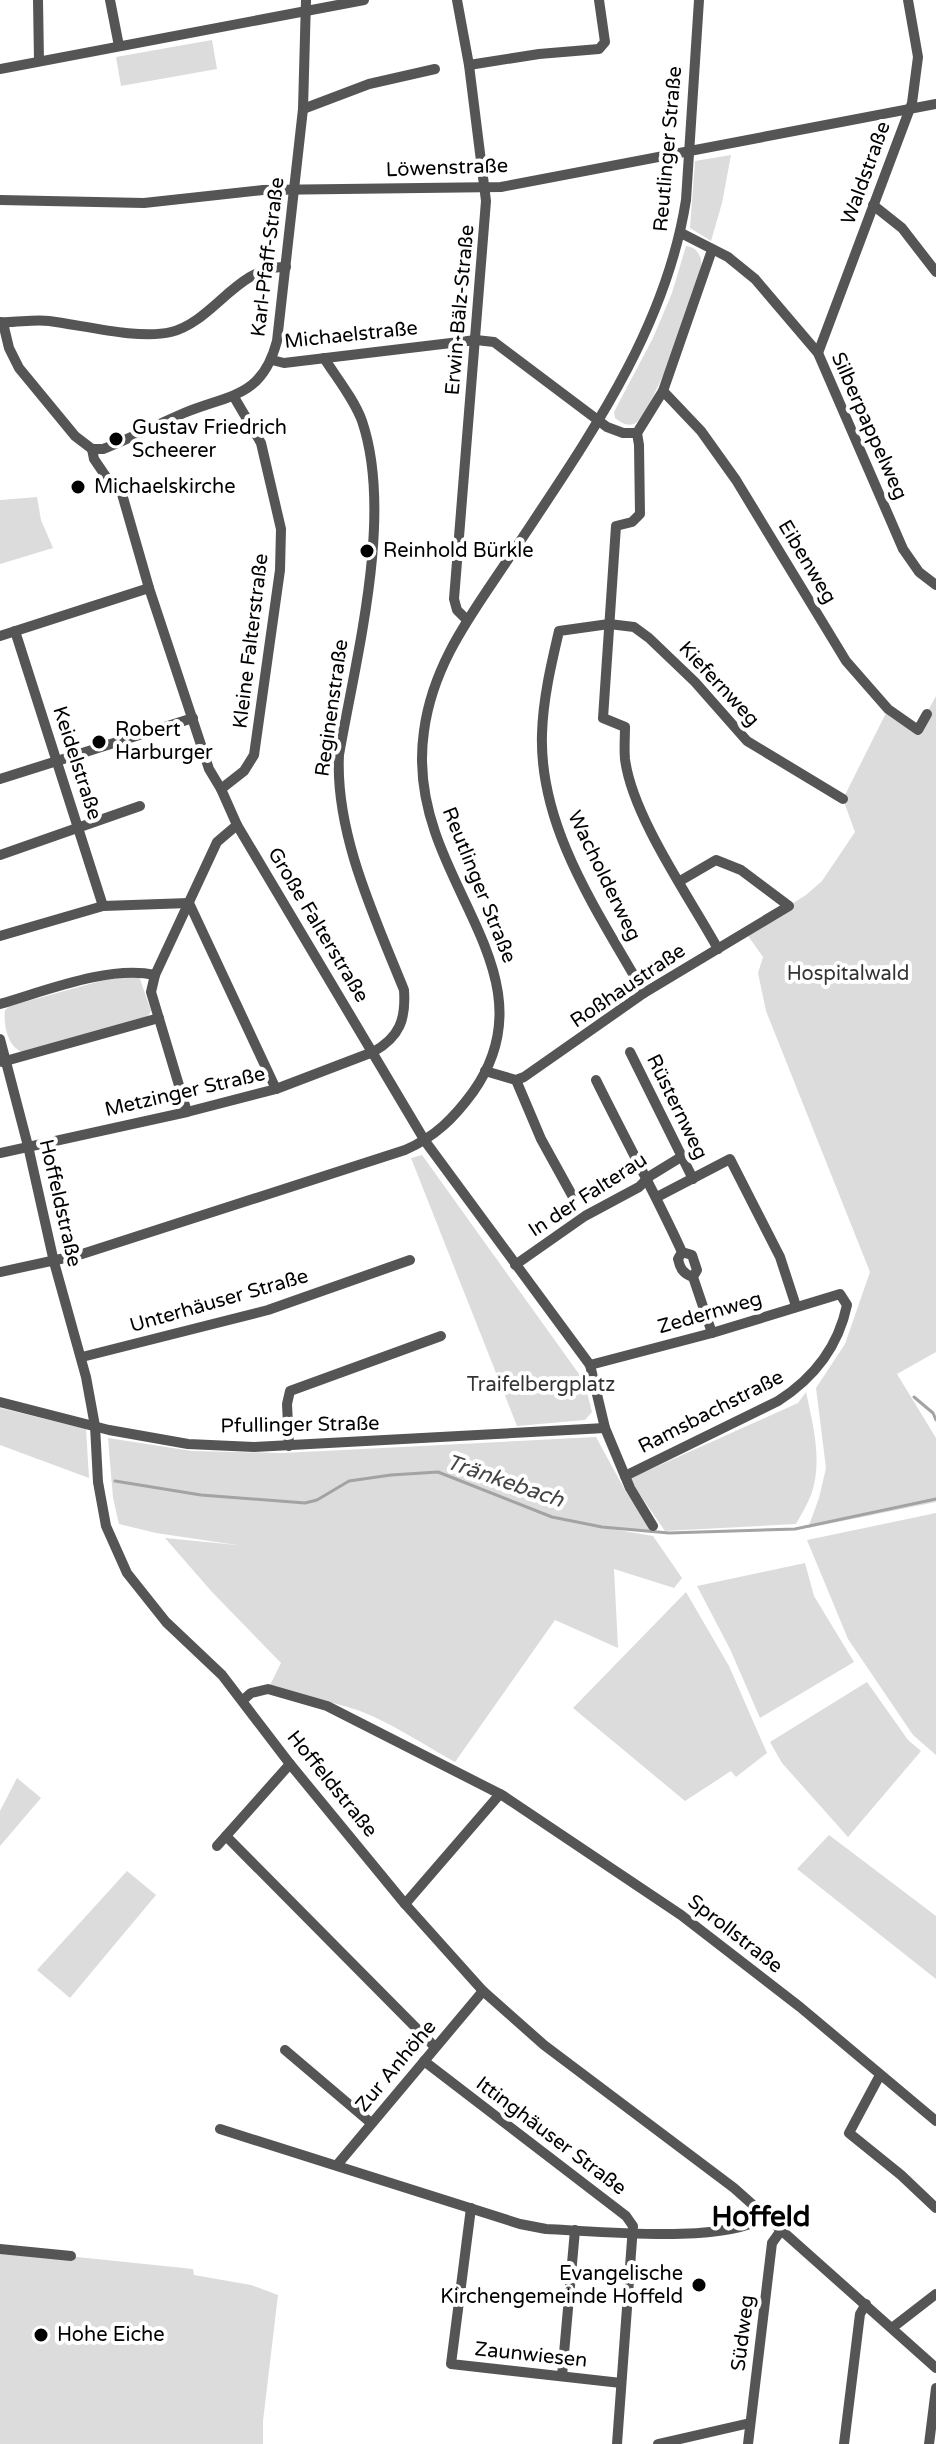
<svg xmlns="http://www.w3.org/2000/svg" width="936" height="2444" viewBox="0 0 936 2444" font-family="'Varela Round',sans-serif">
<rect width="100%" height="100%" fill="#fff"/>
<g fill="#dcdcdc">
<path d="M212 40 217 69 121 86 116 57Z"/>
<path d="M731 155 722 203 711 241 690 228 695 161Z"/>
<path d="M686 246C697 247 703 257 701 268 698 292 654 408 637 422 630 428 621 423 615 418L614 412 653 338 672 293Z"/>
<path d="M37 497 41 520 53 548 0 564V500Z"/>
<path d="M936 696V1352L897 1374 936 1438V1502L808 1528 819 1498 826 1468 816 1388 845 1344 870 1272 766 1011 758 973 763 957 746 933 806 895 822 881 855 832 843 799 888 709 918 729Z"/>
<path d="M139 976 151 1011 148 1016 23 1052C8 1049 3 1024 5 1010L10 1006 104 980Z"/>
<path d="M422 1155 584 1381 592 1412 585 1420 517 1426 411 1158Z"/>
<path d="M806 1392C813 1424 823 1463 811 1495 807 1505 801 1515 796 1524L665 1531 629 1479 798 1403Z"/>
<path d="M0 1408 86 1429 89 1478 0 1445Z"/>
<path d="M596 1437 626 1492 654 1531 612 1529 653 1536 682 1578 674 1588 614 1569 618 1648 555 1620 455 1762C424 1745 392 1723 360 1711 329 1700 299 1697 268 1689L281 1663 212 1592 165 1538 237 1545 156 1533 119 1524 113 1498 108 1438 192 1451 283 1453Z"/>
<path d="M936 1513V1755L913 1735 848 1639 807 1540Z"/>
<path d="M805 1563 814 1596 854 1662 760 1718 730 1649 697 1586Z"/>
<path d="M686 1592 729 1666 767 1753 736 1777 731 1771 685 1801 573 1708Z"/>
<path d="M867 1682 908 1740 921 1751 848 1837 782 1763 770 1742Z"/>
<path d="M17 1778 41 1798 0 1846V1811Z"/>
<path d="M829 1835 936 1916V1979L797 1869Z"/>
<path d="M127 1871 156 1895 70 1998 37 1970Z"/>
<path d="M0 2249 193 2269 194 2275 251 2285 278 2295 263 2421V2444H0Z"/>
</g>
<g fill="none" stroke-linecap="round" stroke-linejoin="round">
<g stroke="#a3a3a3" stroke-width="3">
<path d="M914 1397 933 1413 936 1420"/>
<path d="M115 1481 201 1495 305 1503 317 1500 349 1481 391 1475 438 1472 552 1517 602 1527 669 1533 795 1529 936 1499"/>
</g>
<g stroke="#555" stroke-width="10">
<path d="M38 0 39 61"/>
<path d="M110 0 119 46"/>
<path d="M457 0 469 65 486 201 454 599 457 610 467 620"/>
<path d="M469 65 539 54 599 49 605 42 599 0"/>
<path d="M0 69 364 0"/>
<path d="M303 109 369 84 435 69"/>
<path d="M0 200 144 203 263 190 501 187 936 104"/>
<path d="M873 205 902 228 936 272"/>
<path d="M681 233 728 257 755 279 818 353 903 549 919 572 936 585"/>
<path d="M0 322C16 323 33 319 49 321 82 325 139 340 171 332 213 322 238 265 286 267"/>
<path d="M3 323 9 348 19 368 75 436 92 449 94 459 111 484 122 494 149 588 209 769 221 789 237 825 425 1141 590 1365 605 1428 630 1488 653 1526"/>
<path d="M818 353 912 103 918 57 908 0"/>
<path d="M272 360 284 363 476 340 494 342 607 427 623 433H637"/>
<path d="M663 391 701 431 736 480 846 661 888 709 918 730 927 714"/>
<path d="M637 433 639 445 640 514 632 522 616 526 603 718 625 727C625 737 624 748 625 759 632 816 690 898 718 949"/>
<path d="M637 433 663 391 712 250"/>
<path d="M92 449H103C131 438 156 425 184 413 230 394 262 398 277 341L303 109 306 0"/>
<path d="M15 631 103 906"/>
<path d="M0 636 149 588"/>
<path d="M0 779 193 718"/>
<path d="M221 789 244 771 254 755 280 570 281 529 261 443 234 397"/>
<path d="M0 855 140 806"/>
<path d="M0 936 103 906 189 903 276 1089"/>
<path d="M644 993C599 913 539 829 542 734 543 699 551 665 559 631L609 624 634 627 649 638 695 682 747 741 843 799"/>
<path d="M0 1004C45 991 109 965 155 975"/>
<path d="M0 1039 28 1146 54 1262 86 1377 95 1426 98 1482 106 1526 127 1573 166 1622 222 1675 290 1764 405 1904 483 1991 544 2045 734 2188 936 2368"/>
<path d="M630 1052 693 1179"/>
<path d="M2 1062 159 1018"/>
<path d="M485 1071 516 1080 524 1077 644 993 789 906 741 870 716 860 680 881"/>
<path d="M516 1080 541 1139 573 1197"/>
<path d="M596 1080C624 1137 655 1193 682 1252L692 1255 697 1270 693 1277 712 1333"/>
<path d="M187 1112 151 992 155 975 217 842 237 825"/>
<path d="M0 1153 187 1112 276 1089 373 1052C400 1037 406 1019 404 990 375 918 335 834 339 755 356 657 394 515 362 421 354 399 336 377 324 358"/>
<path d="M657 1197 730 1159 780 1257 796 1306"/>
<path d="M682 1252 678 1259C680 1268 683 1274 693 1277"/>
<path d="M515 1265 585 1216 639 1187 650 1176 681 1157"/>
<path d="M0 1272 79 1255 405 1150C435 1137 454 1118 473 1092 539 999 465 921 435 832 424 800 419 765 424 731 433 662 474 611 511 555 584 444 665 334 686 200L699 0"/>
<path d="M82 1357 268 1310 410 1260"/>
<path d="M590 1365 712 1333 840 1294 847 1305C838 1348 814 1378 778 1401L625 1476"/>
<path d="M0 1402 109 1430 188 1444 254 1447 605 1428"/>
<path d="M289 1446 287 1404 290 1391 441 1336"/>
<path d="M243 1700 251 1693 268 1689 327 1706 502 1795 681 1915 800 2007 936 2121"/>
<path d="M226 1836 435 2047"/>
<path d="M217 1846 290 1764"/>
<path d="M405 1904 500 1794"/>
<path d="M285 2050 371 2123"/>
<path d="M424 2061 626 2216 633 2226 617 2444"/>
<path d="M880 2075 849 2133 901 2175 936 2208"/>
<path d="M220 2129 520 2224 546 2229C596 2231 728 2245 766 2216"/>
<path d="M337 2165 483 1991"/>
<path d="M471 2208 451 2364 621 2383"/>
<path d="M0 2249 71 2256"/>
<path d="M892 2328 936 2294"/>
<path d="M562 2376 575 2230"/>
<path d="M658 2444 750 2423"/>
<path d="M748 2444 772 2243 782 2229"/>
<path d="M844 2444 860 2314 866 2304"/>
<path d="M929 2444 936 2388"/>
</g>
</g>
<g fill="#000" stroke="#fff" stroke-width="3">
<circle cx="116" cy="439" r="8"/>
<circle cx="78" cy="487" r="8"/>
<circle cx="367" cy="551" r="8"/>
<circle cx="99" cy="742" r="8"/>
<circle cx="699" cy="2285" r="8"/>
<circle cx="41" cy="2335" r="8"/>
</g>
<g text-anchor="middle" dominant-baseline="central" stroke-width="8" stroke-linejoin="round" paint-order="stroke">
<g font-size="20" fill="#000" stroke="#fff">
<text transform="translate(668 149) rotate(-85)">Reutlinger Straße</text>
<text transform="translate(447 168) rotate(-2)">Löwenstraße</text>
<text transform="translate(866 173) rotate(-70)">Waldstraße</text>
<text transform="translate(268 257) rotate(-83)">Karl-Pfaff-Straße</text>
<text transform="translate(460 310) rotate(-85)">Erwin-Bälz-Straße</text>
<text transform="translate(351 335) rotate(-6)">Michaelstraße</text>
<text transform="translate(869 426) rotate(66)">Silberpappelweg</text>
<text transform="translate(807 562) rotate(59)">Eibenweg</text>
<text transform="translate(251 641) rotate(-83)">Kleine Falterstraße</text>
<text transform="translate(719 684) rotate(47)">Kiefernweg</text>
<text transform="translate(332 708) rotate(-82)">Reginenstraße</text>
<text transform="translate(77 763) rotate(72)">Keidelstraße</text>
<text transform="translate(604 876) rotate(64)">Wacholderweg</text>
<text transform="translate(479 885) rotate(68)">Reutlinger Straße</text>
<text transform="translate(318 925) rotate(59)">Große Falterstraße</text>
<text transform="translate(628 986) rotate(-34)">Roßhaustraße</text>
<text transform="translate(185 1092) rotate(-13)">Metzinger Straße</text>
<text transform="translate(677 1107) rotate(64)">Rüsternweg</text>
<text transform="translate(588 1195) rotate(-33)">In der Falterau</text>
<text transform="translate(60 1203) rotate(77)">Hoffeldstraße</text>
<text transform="translate(219 1301) rotate(-16)">Unterhäuser Straße</text>
<text transform="translate(710 1313) rotate(-16)">Zedernweg</text>
<text transform="translate(711 1412) rotate(-27)">Ramsbachstraße</text>
<text transform="translate(300 1425) rotate(-1)">Pfullinger Straße</text>
<text transform="translate(332 1784) rotate(51)">Hoffeldstraße</text>
<text transform="translate(735 1934) rotate(38)">Sprollstraße</text>
<text transform="translate(396 2066) rotate(-50)">Zur Anhöhe</text>
<text transform="translate(551 2136) rotate(37)">Ittinghäuser Straße</text>
<text transform="translate(743 2333) rotate(-83)">Südweg</text>
<text transform="translate(531 2355) rotate(6)">Zaunwiesen</text>
</g>
<g font-size="20" fill="#000" stroke="#fff" text-anchor="start">
<text x="132" y="428">Gustav Friedrich<tspan x="132" dy="23">Scheerer</tspan></text>
<text x="94" y="487">Michaelskirche</text>
<text x="383" y="551">Reinhold Bürkle</text>
<text x="115" y="730">Robert<tspan x="115" dy="23">Harburger</tspan></text>
<text x="683" y="2274" text-anchor="end">Evangelische<tspan x="683" dy="23">Kirchengemeinde Hoffeld</tspan></text>
<text x="57" y="2335">Hohe Eiche</text>
</g>
<g font-size="20" fill="#333" stroke="#fff">
<text x="848" y="974">Hospitalwald</text>
<text x="541" y="1385">Traifelbergplatz</text>
</g>
<g font-size="22" font-style="italic" fill="#444" stroke="#fff">
<text transform="translate(505 1481) rotate(19)">Tränkebach</text>
</g>
<g font-size="28" font-weight="bold" fill="#000" stroke="#fff">
<text x="761" y="2217">Hoffeld</text>
</g>
</g>
</svg>
